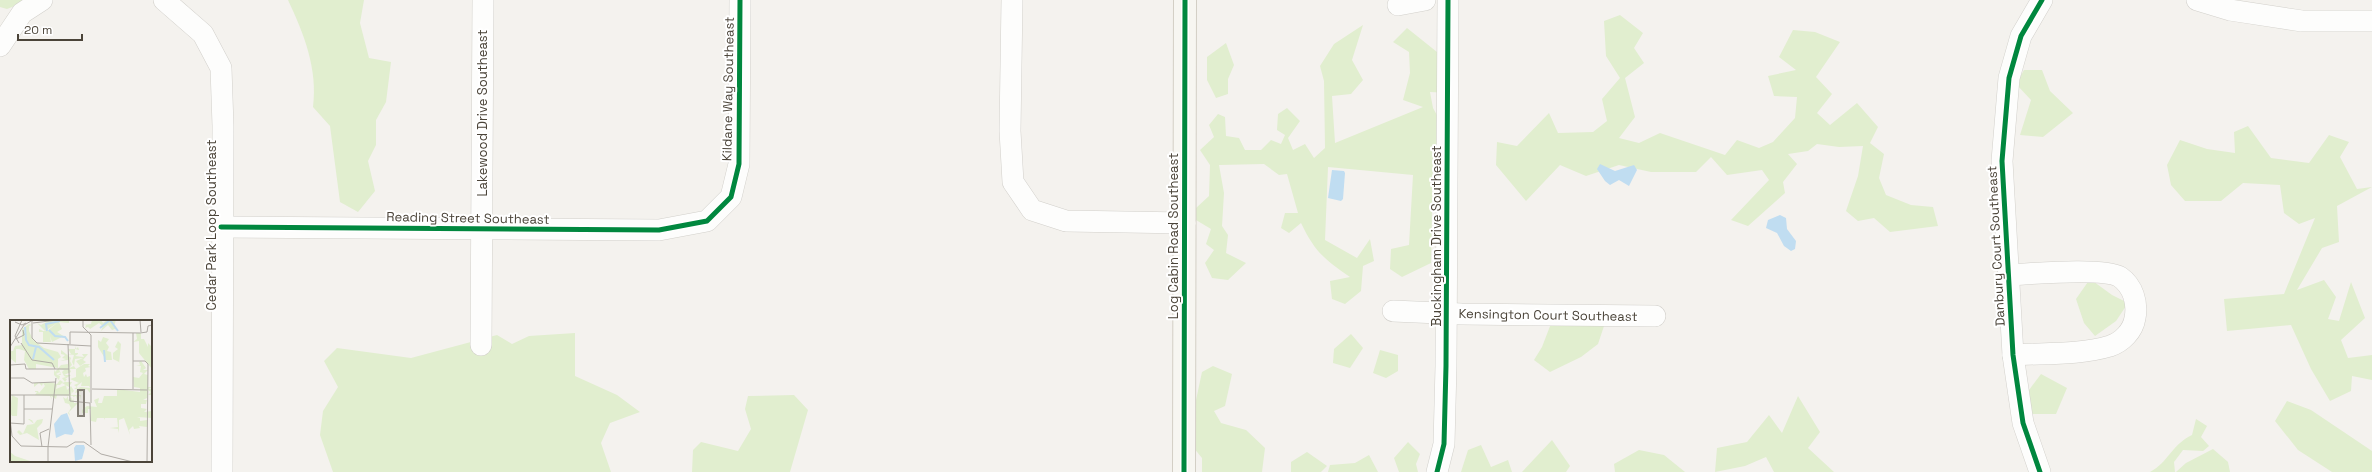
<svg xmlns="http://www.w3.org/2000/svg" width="2372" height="472" viewBox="0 0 2372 472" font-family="'Space Grotesk',sans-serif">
<rect width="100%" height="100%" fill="#f4f2ee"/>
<g fill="#e1eecf">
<path d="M0 0H30L7 9 0 7Z"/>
<path d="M288 0H364L360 23 369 58 391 62 386 102 376 120V145L368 161 375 191 358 212 340 202 330 126 313 107C318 69 304 34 288 0Z"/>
<path d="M1620 15 1643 33 1634 48 1644 63 1625 78 1635 117 1619 138 1639 143 1660 133 1725 155 1737 140 1759 148 1773 142 1795 118 1797 97 1774 96 1768 76 1796 70 1779 57 1793 30 1815 32 1840 42 1816 77 1832 94 1817 113 1830 125 1857 103 1878 127 1870 143 1884 154 1879 178 1886 195 1911 205 1933 207 1938 226 1890 232 1874 218 1858 221 1846 211 1858 176 1863 146 1839 147 1817 144 1808 151 1788 154 1797 164 1783 182 1785 193 1748 226 1731 220 1769 180 1762 170 1727 175 1711 157 1696 172H1651L1619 165 1586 176 1560 165 1526 201 1496 165 1497 142 1517 146 1549 113 1558 133 1593 132 1607 121 1602 99 1620 78 1606 56 1604 21Z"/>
<path d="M1363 25 1352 60 1363 80 1351 94 1332 96 1335 143 1423 107 1403 100 1410 73 1409 52 1393 42 1407 28 1452 64 1451 93 1430 92 1433 108 1452 142 1433 158 1431 263 1402 277 1390 269 1391 249 1409 245 1413 175 1328 167 1325 240 1357 258 1370 239 1374 261 1363 266 1361 291 1345 304 1332 299 1330 281 1350 277C1324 259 1315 252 1301 223L1289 233 1281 228 1285 213H1298L1287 174 1279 175 1264 164 1219 165 1224 193 1222 226 1228 235 1226 253 1246 263 1228 280 1212 278 1205 263 1214 250 1206 244 1211 229 1196 220V208L1209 196 1210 165 1200 150 1214 137 1209 125 1218 114 1225 117 1226 136 1239 138 1245 150H1261L1271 140 1281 144 1285 135 1277 130 1278 114 1287 108 1300 121 1288 138 1293 150 1305 144 1314 158 1325 148 1324 81 1320 66 1334 44Z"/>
<path d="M1226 43 1234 65 1228 79V94L1216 98 1207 80V57Z"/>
<path d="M2024 70H2042L2050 91 2073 113 2043 137 2020 135 2031 100 2016 84Z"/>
<path d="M2248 126 2271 158 2309 163 2329 135 2349 142 2340 157 2357 189 2372 187 2337 206 2339 242 2322 248 2297 290 2324 280 2336 297 2328 319 2339 321 2351 282 2365 318 2341 340 2348 358 2372 355V380L2352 376 2351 391 2330 401 2311 369 2291 325 2227 331 2224 299 2284 294 2315 218 2299 224 2284 213 2280 185 2243 183 2221 201H2185L2171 185 2167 165 2180 140 2207 149 2235 153 2234 132Z"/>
<path d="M2090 279 2112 295 2128 303 2116 321 2095 336 2084 323 2076 299Z"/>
<path d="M1552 321 1604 326 1598 344 1581 357 1550 372 1534 360 1542 347Z"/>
<path d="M575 333V376L617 395 640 412 610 423 601 443 611 472H333L320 435 323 411 338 387 324 361 337 348 411 358 497 335 512 344 529 336Z"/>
<path d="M1351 334 1363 348 1350 368 1333 363 1334 349Z"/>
<path d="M1380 350 1398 355V371L1386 378 1373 373Z"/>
<path d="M1213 366 1232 374 1225 406 1214 411 1221 423 1246 430 1265 448 1262 472H1202V458L1189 442 1196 419 1190 411 1196 400 1202 372Z"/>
<path d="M2041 374 2067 388 2056 414H2030L2029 390Z"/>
<path d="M794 395 808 410 790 472H692L693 450 701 442 738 451 751 429 745 409 748 396Z"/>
<path d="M1798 396 1820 432 1808 448 1834 472H1774L1766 457 1745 466 1715 472 1717 448 1747 442 1769 415 1782 433Z"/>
<path d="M2287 401 2311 410 2372 451V472H2332L2298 450 2275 421Z"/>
<path d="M2196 419 2207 426 2201 437 2209 446 2203 451 2183 450 2174 462 2175 472H2150C2169 462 2170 446 2192 435Z"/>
<path d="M1552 440 1570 466 1566 472H1522Z"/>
<path d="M1408 442 1420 454 1416 464 1418 472H1399L1394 458Z"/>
<path d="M1481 445 1491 467 1508 460 1512 472H1461L1468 450Z"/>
<path d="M2213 449 2228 462 2230 472H2176L2186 463Z"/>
<path d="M1639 450 1664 455 1685 472H1615L1614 464Z"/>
<path d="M1307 452 1327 466 1321 472H1291V462Z"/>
<path d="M1369 455 1378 472H1328L1330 465 1355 463Z"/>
</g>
<g fill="#c0ddf1">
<path d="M1600 164 1615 171 1634 165 1637 170 1629 186 1619 180 1610 185 1605 181 1597 169Z"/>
<path d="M1332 170 1344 171 1345 173 1343 199 1341 201 1328 198Z"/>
<path d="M1780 215 1786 218 1787 229 1796 241 1795 249 1791 251 1784 246 1777 233 1766 228 1768 220Z"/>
</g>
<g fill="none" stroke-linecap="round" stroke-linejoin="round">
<defs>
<g id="street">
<path d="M164 0 203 34 221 68 223 126 222 472"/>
<path d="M1012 0 1010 131 1013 182 1032 210 1066 221 1185 223"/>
<path d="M2197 0 2230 10 2302 21H2372"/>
<path d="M1398 5 1425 0"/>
<path d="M0 46 22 13 42 0"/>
<path d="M221 227 659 230 707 221 731 197 739 164 740 0"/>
<path d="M2008 275C2029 274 2104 267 2120 277 2133 286 2138 303 2135 318 2133 331 2122 342 2110 346 2080 355 2044 353 2013 355"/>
<path d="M1393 311 1462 314 1655 316"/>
<path d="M481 345 483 0"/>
<path d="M1437 472 1444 444 1446 366 1448 0"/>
<path d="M2040 472 2023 423 2013 355 2002 161 2009 78 2021 36 2042 0"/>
</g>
<path id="secondary" d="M1184 472 1185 0"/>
</defs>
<use href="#street" stroke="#d2d0cb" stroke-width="22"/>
<use href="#secondary" stroke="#d3cfc5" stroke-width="24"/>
<use href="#street" stroke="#fdfdfc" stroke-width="21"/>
<use href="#secondary" stroke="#f7f6f1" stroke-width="22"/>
<defs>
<g id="cycleway">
<path d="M221 227 659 230 707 221 731 197 739 164 740 0"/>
<path d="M1184 472 1185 0"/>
<path d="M1437 472 1444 444 1446 366 1448 0"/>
<path d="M2040 472 2023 423 2013 355 2002 161 2009 78 2021 36 2042 0"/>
</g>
</defs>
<use href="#cycleway" stroke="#fff" stroke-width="8"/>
<use href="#cycleway" stroke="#00873e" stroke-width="5"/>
</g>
<g text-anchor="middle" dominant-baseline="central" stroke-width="4" stroke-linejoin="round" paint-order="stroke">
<g font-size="13" fill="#4b4439" stroke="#fff">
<text transform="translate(728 89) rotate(-89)">Kildane Way Southeast</text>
<text transform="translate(482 113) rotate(-90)">Lakewood Drive Southeast</text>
<text transform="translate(468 218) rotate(1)">Reading Street Southeast</text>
<text transform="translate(211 225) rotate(-90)">Cedar Park Loop Southeast</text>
<text transform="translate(1173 236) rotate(-90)">Log Cabin Road Southeast</text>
<text transform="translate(1436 236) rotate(-90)">Buckingham Drive Southeast</text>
<text transform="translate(1996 246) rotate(-93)">Danbury Court Southeast</text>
<text transform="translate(1548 315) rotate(1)">Kensington Court Southeast</text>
</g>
</g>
<g transform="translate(10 320)">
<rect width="142" height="142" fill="#f4f2ee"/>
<path d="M40 0H59V3L49 2 52 9 47 12 58 19 52 17 42 22 40 16 41 22H33V12H29V9L33 11H37L47 3 35 11 27 3 31 5ZM82 0H91L93 3 97 0H106L104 6 109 11 105 9 102 10 98 5 91 11 93 6 89 3 80 9 78 7 75 8 76 5H73L81 4ZM19 4 22 5 19 6V11L23 20 34 28 48 32 51 37 48 39V48L26 44V49H19L14 40 15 31 9 29H6V43L0 38V44V31H3L5 26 12 25V9ZM126 13H131V19H134L138 27V23L142 27V49L129 33V21L123 22 127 19ZM93 17 99 19 96 23 99 27 97 31 101 32 102 40H96L88 27V20L91 22ZM108 21 111 24 109 44V42L103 39V33L108 29 105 27ZM66 26V29L68 27 69 30 65 29V33H68V34L65 36 74 37 72 34H78L73 40 76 42 70 46 66 41 73 38 65 39 64 46 62 42 64 35 56 34 61 38 60 41 62 45 59 48 64 46 66 49 74 44H80L78 46 81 47 75 48 76 51 73 53 74 57 76 54V57L77 54V57L80 56V73L77 69 70 72 68 68 71 67 80 68 79 66H71L72 62 67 66 68 72 65 73 67 69H64L67 67 64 65 69 63 60 59 66 57V49H60L61 52 54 55H61L55 59H57L55 62H62L59 67 52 63 55 62 52 58 56 57 54 56 52 52 54 50 49 49 51 55H48L51 53 50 52 46 54 50 56 49 60 44 55V49L45 52 51 45 58 44V40L50 41 56 39 52 38 55 35 51 34V30L56 34H61L58 29H65ZM131 41 136 48 133 50H138L134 54 138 55V67H142L138 69H142V75H138L141 72 138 70 137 78 133 80H137L136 84H131V88L137 89 134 92 142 91V98L127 97 130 98V101L137 100V107L129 106 130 108 124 109 123 106 119 110 120 115 114 98 109 100V113L108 109 100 108 108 107 107 98H95V100L94 98H87L86 102 81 101V89H78V93H72V90L77 86 87 87 84 80 89 78 88 83H92L94 76H107V69L130 72V68L124 67 123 57 129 58 133 53 130 52 131 46 126 45H130L129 42ZM50 60 53 62 50 65H47L46 69 56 65 57 70 61 66 64 71 62 73V70L61 75H71L70 80V76L67 77 68 79 67 80 66 76 63 77 64 83H68L59 92 60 96 58 93 61 88 59 84 55 83 53 77 56 79 58 76V80L61 77 63 81V76L47 75 46 79 41 76 42 80 40 76 25 75 27 72H25V71H28L29 73 35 66 33 63 32 66 29 63 24 67V63L39 62 47 64ZM2 75 8 78 7 96H2L0 93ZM18 99H20L21 100H22L24 104 27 100 33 99 32 103 27 108 29 120 17 113 10 115 7 112 9 110 13 114 17 105 24 104ZM0 132 5 136 23 142H0Z" fill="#e1eecf"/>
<path d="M57 93 64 111 62 115 55 114 46 118 44 104 51 95ZM66 125H74L75 128 72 139 65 141 64 128Z" fill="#c0ddf1"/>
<path fill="none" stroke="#c0ddf1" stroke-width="2" d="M100 0 108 11M15 7 16 20 19 25 29 27 44 40M90 8 100 0M39 10 45 16 55 17 58 21M37 11 36 4 50 1M94 30 95 42M23 39 26 27"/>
<path fill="none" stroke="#b0aca6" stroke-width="1" d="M73 0V7L81 15V83M130 0 131 12M22 1V18L27 23 81 26M5 2 12 5 16 3M23 3 47 0M6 19 14 15 13 10M9 23 5 16 12 0M11 23 22 40 42 43 45 49M58 24 60 81 80 83M60 24V12L130 13 137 12 138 6 142 5M0 27 14 5 23 0H38M123 41H135L138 44 137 142M0 45 15 44 16 49H45M45 49H59M0 58H14L22 63 46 62M82 69 137 70M123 69V13M0 75H59M80 83 81 125M14 89H42M0 99 2 116 11 126 57 127 65 122H74L91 134 123 142M0 103 14 104V75M32 127 30 113 39 109M38 127 46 58M38 142V127"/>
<path fill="#868178" fill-opacity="0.15" stroke="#868178" stroke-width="2" d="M68 70H74V96H68Z"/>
<rect width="142" height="142" fill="none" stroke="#4b4439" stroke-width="2"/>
</g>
<path d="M18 34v6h64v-6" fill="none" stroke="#4b4439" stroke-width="2"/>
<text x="24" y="34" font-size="12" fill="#4b4439" stroke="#ffffff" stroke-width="3" paint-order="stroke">20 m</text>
</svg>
